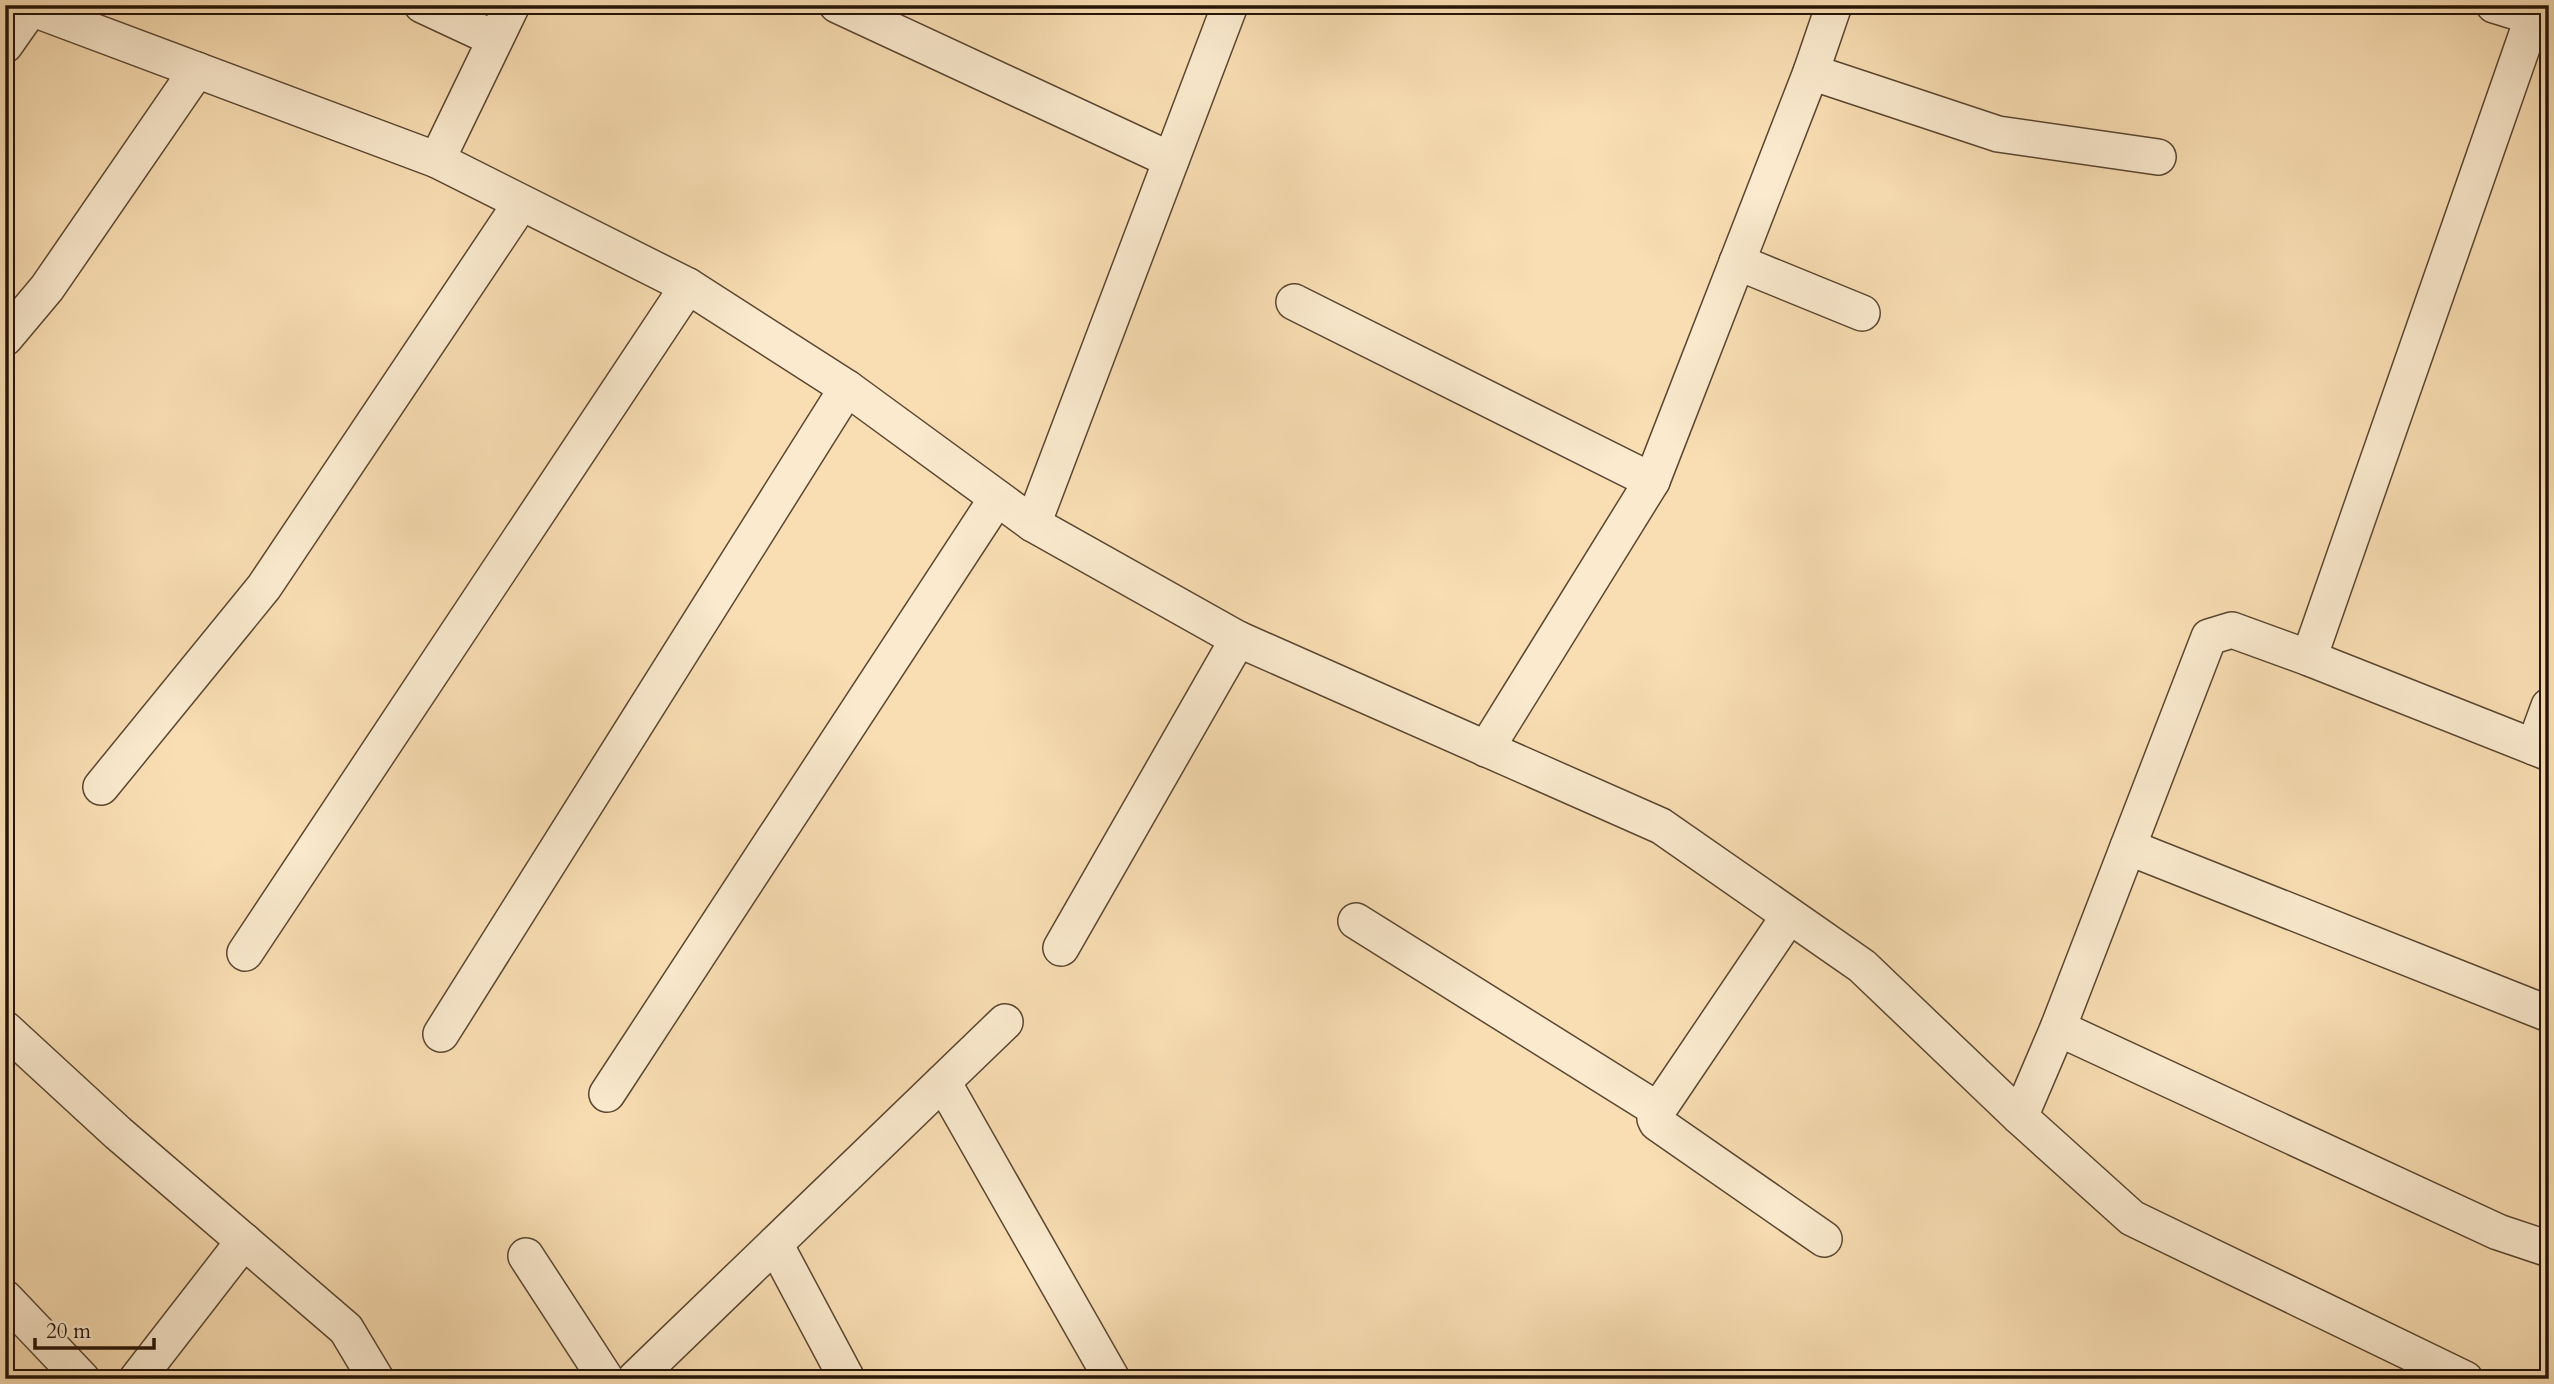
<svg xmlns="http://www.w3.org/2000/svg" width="2554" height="1384" viewBox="0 0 2554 1384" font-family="Cardo,serif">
<rect width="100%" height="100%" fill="#f9deb3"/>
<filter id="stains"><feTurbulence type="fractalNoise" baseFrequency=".00286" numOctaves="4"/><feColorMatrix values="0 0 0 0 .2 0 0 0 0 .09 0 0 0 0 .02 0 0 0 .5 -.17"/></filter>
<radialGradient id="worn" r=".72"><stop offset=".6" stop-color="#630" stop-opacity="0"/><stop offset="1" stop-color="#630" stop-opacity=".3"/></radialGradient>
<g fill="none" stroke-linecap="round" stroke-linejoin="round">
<defs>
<g id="minor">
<path d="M23 5 437 160 688 286 847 388 1033 524 1238 639 1661 826 1862 966 2020 1117 2132 1218 2465 1379"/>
<path d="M422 5 495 39"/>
<path d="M837 5 1171 160"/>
<path d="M2494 5 2533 17"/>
<path d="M5 45 31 8"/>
<path d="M1811 72 1998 134 2158 157"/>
<path d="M437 160 512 5"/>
<path d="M1737 262 1862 313"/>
<path d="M1294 302 1652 481"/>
<path d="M5 338 47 288 197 70"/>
<path d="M1033 524 1230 5"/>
<path d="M2309 658 2537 5"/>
<path d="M2534 747 2549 706"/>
<path d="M1486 749 1652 481 1811 72 1834 5"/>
<path d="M101 787 264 587 521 203"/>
<path d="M2128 847 2549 1014"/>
<path d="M1789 916 1658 1110 1655 1119 1657 1123 1824 1239"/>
<path d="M1356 921 1658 1110"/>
<path d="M1061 948 1238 639"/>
<path d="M245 953 688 286"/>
<path d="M2058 1028 2498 1232 2549 1249"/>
<path d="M5 1029 118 1133 346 1329 376 1379"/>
<path d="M441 1034 847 388"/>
<path d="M943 1082 1112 1379"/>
<path d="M607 1094 997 498"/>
<path d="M2020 1117 2058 1028 2209 637 2232 630 2309 658 2549 753"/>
<path d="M775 1244 847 1379"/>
<path d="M526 1256 606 1379"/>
<path d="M5 1298 82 1379"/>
<path d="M137 1379 244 1241"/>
<path d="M635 1379 1005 1022"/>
</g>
</defs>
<use href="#minor" stroke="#5a4631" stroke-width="38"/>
<use href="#minor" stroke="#fbeace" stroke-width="35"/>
</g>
<rect width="2554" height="1384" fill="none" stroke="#f9deb3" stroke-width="28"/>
<rect x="7" y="7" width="2540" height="1370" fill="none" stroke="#251406" stroke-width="3.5"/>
<rect x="14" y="14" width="2526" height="1356" fill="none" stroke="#251406" stroke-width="2"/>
<path d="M35 1338v10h119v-10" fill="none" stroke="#251406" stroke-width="3.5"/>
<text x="46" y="1338" font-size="21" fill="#251406" stroke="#fbeace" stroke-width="5" paint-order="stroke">20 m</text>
<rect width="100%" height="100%" filter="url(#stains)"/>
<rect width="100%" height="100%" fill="url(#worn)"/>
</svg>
